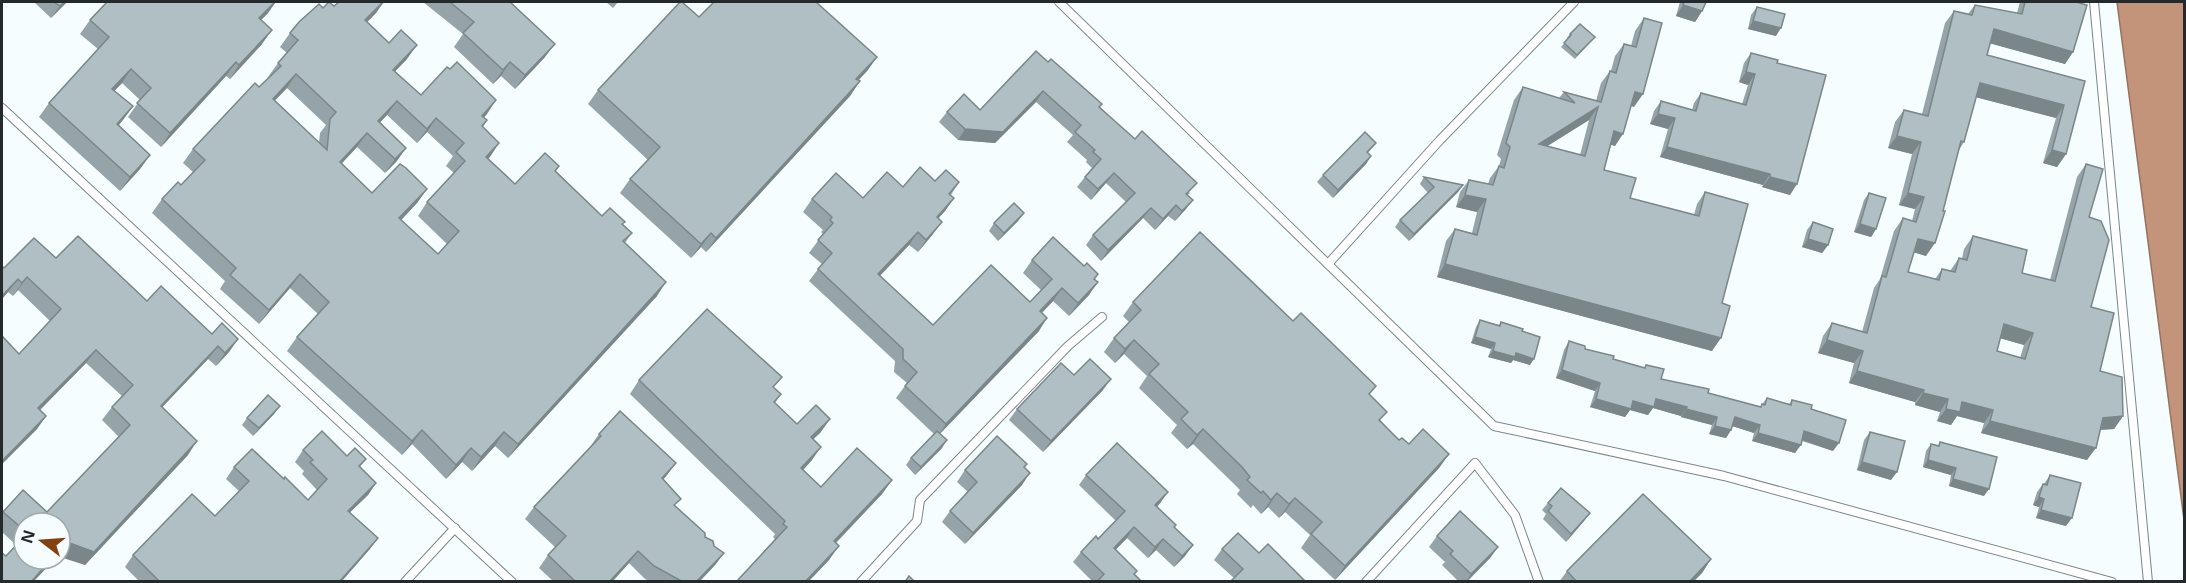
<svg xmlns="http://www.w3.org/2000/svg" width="2186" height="583" viewBox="0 0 2186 583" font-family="'Open Sans',sans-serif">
<rect width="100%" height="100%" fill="#f6fdff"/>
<path fill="#c39479" stroke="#937462" stroke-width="1.5" d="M2117 2H2184V520Z"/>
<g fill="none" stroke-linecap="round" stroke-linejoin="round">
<defs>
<g id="service">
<path d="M1059 2 1494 426 1724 476 2112 582"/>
<path d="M2094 2 2148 582"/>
<path d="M2 108 512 582"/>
<path d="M1328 264 1440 140 1574 2"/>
<path d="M405 582 455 528"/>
<path d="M861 582 917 521 920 500 1068 346 1102 317"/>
<path d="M1366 582 1475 463 1515 515 1539 582"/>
</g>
</defs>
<use href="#service" stroke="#79888d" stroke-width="10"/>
<use href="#service" stroke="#fff" stroke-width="8"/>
</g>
<g fill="#96a4a9" fill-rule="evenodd">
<path d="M34 2H67L51 18Z"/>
<path d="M107 2H276L268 13 261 20 262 44 230 79 226 76 161 147 128 117 140 100 122 83 114 91 133 106 119 125 150 155 140 169 120 191 39 117 49 103 98 49 80 34 90 20Z"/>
<path d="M339 2H384L376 13 367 22 407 59 395 71 421 95 487 114 484 117 487 120 483 127 488 158 515 184 556 171 602 216 623 224 632 233 625 243 657 296 508 458 495 446 472 471 462 462 446 479 412 444 402 455 287 351 297 337 318 314 290 288 259 324 220 289 225 281 152 213 162 199 181 185 193 172 183 163 193 149 269 78 268 77 278 63 287 53 280 47 290 33 323 8 334 6ZM287 88 326 125 320 133 319 143 274 101ZM387 115 417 143 427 132 453 156 446 166 454 173 427 202 418 216 447 244 438 254 401 220 417 203 427 189 372 193 341 164 357 147 385 173 396 162 406 148 380 122Z"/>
<path d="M423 2H510L545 57 515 89 501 76 493 84 454 47 463 34Z"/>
<path d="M606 2H618L613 8Z"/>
<path d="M1680 2H1706L1702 11 1695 22 1676 16Z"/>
<path d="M2020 2H2076L2073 52 2065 64 1990 43 1987 55 2085 81 2066 154 2057 167 2043 163 2056 118 1976 97 1964 142 1959 150 1926 256 1914 252 1908 272 1935 279 1942 269 1950 271 1959 258 1962 259 1964 249 1973 236 2022 273 2050 280 2077 177 2086 164 2089 217 2091 307 2100 371 2123 416 2114 429 2100 430 2087 460 1981 433 1984 423 1957 416 1951 425 1937 421 1940 412 1915 405V402L1849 383 1854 363 1818 353 1823 336 1832 323 1862 332 1874 288 1880 279 1894 231 1903 218 1912 221 1915 209 1899 205 1912 154 1888 148 1895 122 1904 110 1922 114 1945 23 1954 11 1968 14 1975 5 2017 13ZM2000 338 2024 345 2020 358 1997 351Z"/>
<path d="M1757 7 1776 36 1748 29 1751 15Z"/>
<path d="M1644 18 1634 107 1631 106 1615 146 1611 145 1604 170 1630 198 1694 215 1697 204 1705 192 1722 303 1712 351 1437 277 1446 241 1455 229 1472 233 1477 212 1456 207 1460 192 1469 180 1488 184 1490 178 1499 166 1501 159 1497 155 1514 100 1523 87 1559 98 1564 92 1596 101 1601 83 1610 71H1611L1615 56 1624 44 1631 46 1635 31ZM1589 120 1580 155 1547 146Z"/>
<path d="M1570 34 1595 37 1575 59 1561 47 1568 39 1567 38Z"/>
<path d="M1751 53 1777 63 1790 195 1762 187 1763 185 1660 157 1668 129 1650 124 1654 111 1661 101 1692 110 1694 103 1701 93 1742 104 1748 85 1739 82 1744 63Z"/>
<path d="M877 57 867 71 858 80 860 81 850 96 706 252 701 247 691 258 620 193 630 179 648 160 588 104 598 90Z"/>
<path d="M1048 62 1102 104 1100 107 1190 193 1188 195 1193 200 1185 210 1175 221 1168 216 1155 230 1143 218 1101 261 1086 245 1093 235 1126 202 1106 183 1091 200 1077 187 1085 177 1092 168 1086 162 1087 160 1067 142 1073 135 1036 102 995 143 958 140 939 122 947 112 980 110Z"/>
<path d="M1376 143 1368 153 1371 156 1366 164 1333 198 1317 182 1323 175Z"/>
<path d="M1424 177 1463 185 1458 192 1409 241 1395 227 1400 220 1428 193 1420 184Z"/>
<path d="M935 181 959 182 951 195 954 198 945 211 938 218 933 234 918 252 909 245 880 276 933 325 1030 302 1041 290 1023 273 1032 260 1084 266 1098 274 1095 279 1089 295 1069 316 1053 301 1042 313 1039 331 940 433 942 448 915 475 906 465 911 458 934 434 896 398 907 383 894 372 895 361 809 281 822 264 809 253 823 234 821 232 823 230 803 212 812 199 863 198Z"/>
<path d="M1869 193 1876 229 1871 237 1854 232 1864 200Z"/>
<path d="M1024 213 1018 221 998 241 989 231 994 223Z"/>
<path d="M1813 222 1828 245 1822 253 1802 247 1807 230Z"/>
<path d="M56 258 212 334 238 339 229 352 216 366 208 359 162 407 188 455 85 565 24 523V559H55L33 582H2L6 556 16 545 2 532V514L3 512H47L119 437 102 420 112 407 122 396 86 363 40 410 46 416 37 429 2 464V336L19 354 50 321 18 290 13 296 8 292 2 299V266L4 268Z"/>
<path d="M1133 302 1370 395 1381 421 1399 440 1409 444 1449 454 1439 468 1335 580 1301 548 1310 535 1285 512 1279 518 1268 507 1261 514 1253 505 1251 508 1237 494 1240 490 1232 482 1193 444 1187 449 1171 433 1177 425 1139 388 1147 376 1124 354 1115 363 1104 352 1114 338 1129 322 1123 316Z"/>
<path d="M1480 320 1499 325 1501 322 1522 331 1530 365 1513 360 1511 363 1488 357 1491 349 1471 343 1476 327Z"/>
<path d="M1569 341 1585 349 1613 359 1644 368 1646 365 1661 379 1708 393 1760 407 1767 398 1789 404 1792 400 1811 409 1833 451 1802 441 1795 453 1752 441 1754 433 1732 426 1731 430 1726 438 1709 434 1712 425 1681 417V416L1653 408 1648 415 1630 410 1625 417 1590 407 1595 391 1556 378 1564 350Z"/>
<path d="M1074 375 1103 390 1043 452 1009 420 1017 409Z"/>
<path d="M639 380 775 388 781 394 775 403 797 424 830 419 820 433 813 439 812 460 803 470 821 487 892 480 882 494 836 543 829 560 808 582H736L775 539 773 537 775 534 630 394Z"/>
<path d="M274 414 253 436 242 425 247 418Z"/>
<path d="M1870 432 1891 480 1857 470 1864 440Z"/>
<path d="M599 434 676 463 663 480 676 507 714 546 724 553 715 565 699 582H651L645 579 629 563 612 582H554L539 568 548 555 555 547 525 519 534 507 590 447Z"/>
<path d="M1940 442 1984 496 1949 486 1951 475 1923 467 1926 451 1931 444 1938 446Z"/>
<path d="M303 450 366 459 360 467 376 483 368 495 349 513 378 538 369 550 341 582H140L125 567 133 555 215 516 239 491 226 479 234 467 284 479 308 500 317 490 302 474 304 471 295 462Z"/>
<path d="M1027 464 1024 468 1022 485 965 544 942 522 950 511 968 492 957 482 965 470Z"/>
<path d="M1086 475 1161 502 1157 507 1175 527 1185 556 1174 567 1156 550 1148 558 1127 538 1115 550 1135 574 1142 582H1093L1073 562 1081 552 1098 539 1116 521 1079 485Z"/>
<path d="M2050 475 2066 526 2036 518 2039 507 2033 505 2037 492 2043 484H2044Z"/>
<path d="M1548 503 1584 521 1566 542 1543 519 1546 514 1542 510Z"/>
<path d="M1437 536 1498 547 1490 558 1467 582H1459L1442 565 1445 562 1429 547Z"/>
<path d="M1222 549 1259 553 1234 578 1214 560Z"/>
<path d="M1711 559 1702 573 1693 582H1559L1567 571Z"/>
</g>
<g fill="#7a8689">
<path d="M64 2H67L51 18 60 6Z"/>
<path d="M275 2 268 13 249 32 259 18Z"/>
<path d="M383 2 376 13 355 34 365 20Z"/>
<path d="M1683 5 1702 11 1695 22 1676 16Z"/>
<path d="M1753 21 1781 28 1776 36 1748 29Z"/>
<path d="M1994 29 2073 52 2065 64 1985 42Z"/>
<path d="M272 30 262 44 230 79 239 65Z"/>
<path d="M555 44 545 57 515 89 525 75Z"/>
<path d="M417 45 407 59 383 84 393 70Z"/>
<path d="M877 57 867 71 847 93 856 79Z"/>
<path d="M236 62 226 76 161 147 170 133Z"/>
<path d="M510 62 501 76 493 84 503 70Z"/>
<path d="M131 69 122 83 103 103 112 89Z"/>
<path d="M1746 72 1755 74 1748 85 1739 82Z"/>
<path d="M296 74 287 88 263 113 273 99Z"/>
<path d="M860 81 850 96 706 252 716 238Z"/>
<path d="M1980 83 2064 105 2056 118 1971 96Z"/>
<path d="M1043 91 1036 102 995 143 958 140 965 129Z"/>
<path d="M1635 92 1643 94 1634 107 1627 104Z"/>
<path d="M496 100 487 114 472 130 482 116Z"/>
<path d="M397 101 387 115 368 135 378 121Z"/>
<path d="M133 106 123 120 108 137 117 124Z"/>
<path d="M1598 107 1589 120 1530 157 1539 144Z"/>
<path d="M1658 114 1675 118 1668 129 1650 124Z"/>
<path d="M436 118 427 132 417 143 427 129Z"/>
<path d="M1614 131 1623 134 1615 146 1606 143Z"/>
<path d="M367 133 357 147 330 176 340 162Z"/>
<path d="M1897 136 1921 142 1912 154 1888 148Z"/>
<path d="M499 143 490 157 477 171 486 157Z"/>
<path d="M1667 147 1770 174 1763 185 1660 157Z"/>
<path d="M406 148 396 162 385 173 395 159Z"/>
<path d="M2052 150 2066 154 2057 167 2043 163Z"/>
<path d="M150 155 140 169 120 191 130 177Z"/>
<path d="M1371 156 1366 164 1333 198 1338 190Z"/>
<path d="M1114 173 1106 183 1091 200 1098 189Z"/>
<path d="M1770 177 1797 184 1790 195 1762 187Z"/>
<path d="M1463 185 1458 192 1409 241 1414 234Z"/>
<path d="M427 189 417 203 390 232 399 218Z"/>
<path d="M1908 193 1924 197 1915 209 1899 205Z"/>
<path d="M1465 195 1486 199 1477 212 1456 207Z"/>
<path d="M954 198 945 211 928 230 937 217Z"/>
<path d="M1193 200 1185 210 1175 221 1182 211Z"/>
<path d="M1176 205 1168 216 1155 230 1163 219Z"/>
<path d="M1151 208 1143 218 1101 261 1108 250Z"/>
<path d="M1024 213 1018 221 998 241 1004 233Z"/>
<path d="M942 222 933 234 918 252 926 240Z"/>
<path d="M1860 224 1876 229 1871 237 1854 232Z"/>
<path d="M918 232 909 245 869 287 878 274Z"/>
<path d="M711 233 701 247 691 258 701 244Z"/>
<path d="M1808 239 1828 245 1822 253 1802 247Z"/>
<path d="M1918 239 1935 243 1926 256 1909 251Z"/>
<path d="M1445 264 1721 338 1712 351 1437 277Z"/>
<path d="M300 274 290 288 259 324 269 310Z"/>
<path d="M27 277 18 290 13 296 22 283Z"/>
<path d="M18 279 8 292 2 299V296Z"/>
<path d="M666 282 657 296 508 458 518 444Z"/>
<path d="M1098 282 1089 295 1069 316 1078 303Z"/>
<path d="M1062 288 1053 301 1031 324 1040 311Z"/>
<path d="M1047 318 1039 331 937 437 946 424Z"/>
<path d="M2004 324 2033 333 2024 345 1996 337Z"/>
<path d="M1475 337 1495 343 1491 349 1471 343Z"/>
<path d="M238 339 229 352 216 366 225 353Z"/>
<path d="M1134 340 1124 354 1115 363 1125 349Z"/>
<path d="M1827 340 1863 351 1854 363 1818 353Z"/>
<path d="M218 346 208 359 151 419 161 406Z"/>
<path d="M96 350 86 363 29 421 38 408Z"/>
<path d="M1493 351 1516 353 1534 359 1530 365 1513 360 1511 363 1488 357Z"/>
<path d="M1562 370 1600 383 1595 391 1556 378Z"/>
<path d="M1857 371 1924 390 1915 402 1849 383Z"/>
<path d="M1111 379 1103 390 1043 452 1051 441Z"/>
<path d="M1923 393 1948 399 1940 412 1915 405Z"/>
<path d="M1596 399 1633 401 1656 399 1687 407 1681 416 1653 408 1648 415 1630 410 1625 417 1590 407Z"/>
<path d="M1962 402 1993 410 1984 423 1957 416 1951 425 1937 421 1946 409Z"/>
<path d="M280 406 274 414 253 436 259 428Z"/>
<path d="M1686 409 1717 417 1712 425 1681 417Z"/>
<path d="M46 416 37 429 2 464V461Z"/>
<path d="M2123 416 2114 429 2094 430 2103 418Z"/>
<path d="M1735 417 1760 425 1754 433 1729 425Z"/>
<path d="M830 419 820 433 801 451 811 437Z"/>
<path d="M1990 421 2096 448 2087 460 1981 433Z"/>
<path d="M1715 426 1731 430 1726 438 1709 434Z"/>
<path d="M1203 429 1193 444 1187 449 1197 435Z"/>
<path d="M422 430 412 444 402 455 412 441Z"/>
<path d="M1804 431 1839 443 1833 451 1799 439Z"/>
<path d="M504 432 495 446 472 471 481 457Z"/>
<path d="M1758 433 1801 445 1795 453 1752 441Z"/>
<path d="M947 440 942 448 915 475 921 467Z"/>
<path d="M197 441 188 455 85 565 60 557V550L67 542Z"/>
<path d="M821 447 812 460 792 482 801 468Z"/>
<path d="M471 448 462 462 446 479 456 465Z"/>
<path d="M1449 454 1439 468 1335 580 1345 566Z"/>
<path d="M1928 460 1956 468 1951 475 1923 467Z"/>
<path d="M1862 462 1897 472 1891 480 1857 470Z"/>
<path d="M676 463 667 475 653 491 662 478Z"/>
<path d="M1030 473 1022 485 965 544 973 533Z"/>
<path d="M1953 479 1989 489 1984 496 1949 486Z"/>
<path d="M892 480 882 494 824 555 834 541Z"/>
<path d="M376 483 368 495 339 523 348 511Z"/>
<path d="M1168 492 1161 502 1148 516 1155 505Z"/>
<path d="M1277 493 1268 507 1261 514 1271 500Z"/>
<path d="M2039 497 2044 499 2039 507 2033 505Z"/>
<path d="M1295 498 1285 512 1279 518 1289 504Z"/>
<path d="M2041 510 2072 518 2066 526 2036 518Z"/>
<path d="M1590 513 1584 521 1566 542 1571 534Z"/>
<path d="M1134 527 1127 538 1107 559 1114 548Z"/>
<path d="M378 538 369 550 341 582H339Z"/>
<path d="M1163 539 1156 550 1148 558 1155 547Z"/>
<path d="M1193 545 1185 556 1174 567 1182 556Z"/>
<path d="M839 546 829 560 808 582H805Z"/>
<path d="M1498 547 1490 558 1466 582 1471 574Z"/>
<path d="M638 551 629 563 612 582H609Z"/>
<path d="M724 553 715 565 699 582H696Z"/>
<path d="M51 559H55L33 582H30Z"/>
<path d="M1711 559 1702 573 1693 582H1689Z"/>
</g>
<g fill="#afbfc4" stroke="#7a8689" stroke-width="1.5" fill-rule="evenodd">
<path d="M54 2H64L60 6Z"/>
<path d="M107 2H275L259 18 272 30 239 65 236 62 170 133 137 103 151 88 131 69 112 89 133 106 117 124 150 155 130 177 49 103 109 37 90 20Z"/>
<path d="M329 2 334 6 339 2H383L365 20 389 43 401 30 417 45 393 70 421 95 447 67 450 69 457 62 496 100 482 116 487 120 482 126 499 143 486 157 515 184 545 153 559 166 555 171 602 216 610 208 625 222 622 224 632 233 623 241 666 282 518 444 504 432 481 457 471 448 456 465 422 430 412 441 297 337 329 302 300 274 269 310 230 275 236 268 162 199 178 182 181 185 205 160 193 149 255 83 259 87 281 66 278 63 298 40 290 33 299 22 319 4 323 8ZM296 74 336 112 330 119 327 150 273 99ZM397 101 427 129 436 118 464 143 456 152 465 161 427 202 459 231 438 254 399 218 427 189 406 168 400 164 372 193 340 162 367 133 395 159 406 148 378 121Z"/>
<path d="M450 2H510L555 44 525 75 510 62 503 70 463 33 474 22Z"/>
<path d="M680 2H682L699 17 714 2H816L877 57 856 79 860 81 716 238 711 233 701 244 630 179 660 147 598 90Z"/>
<path d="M1684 2H1706L1702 11 1683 5Z"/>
<path d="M2025 2H2076L2087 5 2073 52 1994 29 1987 55 2085 81 2066 154 2052 150 2064 105 1980 83 1964 142 1961 141 1943 211H1945L1935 243 1918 239 1908 272 1939 280 1942 269 1955 272 1959 258 1967 260 1973 236 2027 250 2022 273 2055 281 2086 164 2103 169 2089 217 2101 221 2109 240 2091 307 2114 313 2100 371 2122 377 2123 416 2103 418 2096 448 1990 421 1993 410 1962 402 1960 412 1946 409 1948 399 1923 393 1924 390 1857 371 1863 351 1827 340 1832 323 1867 333 1882 276 1886 277 1903 218 1916 222 1924 197 1908 193 1921 142 1897 136 1904 110 1928 116 1954 11 1972 15 1975 5 2022 14ZM2004 324 2033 333 2025 359 1997 351Z"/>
<path d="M1757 7 1785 14 1781 28 1753 21Z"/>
<path d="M1644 18 1662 23 1643 94 1635 92 1623 134 1614 131 1604 170 1636 178 1630 198 1699 216 1705 192 1748 204 1722 303 1730 306 1721 338 1445 264 1455 229 1477 235 1486 199 1465 195 1469 180 1493 185 1499 166 1504 168 1510 147 1506 143 1523 87 1575 103 1564 92 1601 102 1610 71 1616 73 1624 44 1636 47ZM1598 107 1585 156 1539 144Z"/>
<path d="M1580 24 1595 37 1577 55 1564 43 1571 35 1570 34Z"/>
<path d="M1036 51 1048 62 1051 59 1102 104 1099 107 1135 139 1142 131 1197 183 1186 194 1193 200 1182 211 1176 205 1163 219 1151 208 1108 250 1093 235 1135 193 1114 173 1098 189 1085 177 1101 159 1093 152 1095 150 1075 132 1081 125 1043 91 1003 132 965 129 947 112 964 94 980 110Z"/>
<path d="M1751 53 1778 60 1777 63 1826 75 1797 184 1770 177V174L1667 147 1675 118 1658 114 1661 101 1696 111 1701 93 1746 105 1755 74 1746 72Z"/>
<path d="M1365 132 1376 143 1367 152 1371 156 1338 190 1323 175Z"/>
<path d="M920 167 935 181 946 170 959 182 949 194 954 198 937 217 942 222 926 240 918 232 878 274 933 325 991 265 1030 302 1052 279 1032 260 1053 237 1084 266 1087 263 1098 274 1094 279 1098 282 1078 303 1062 288 1040 311 1047 318 946 424 905 386 917 372 903 359V349L818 269 832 253 818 240 833 223 830 220 832 217 812 199 836 173 863 198 887 172 903 187Z"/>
<path d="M1424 177 1463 185 1414 234 1400 220 1434 187Z"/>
<path d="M1869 193 1886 198 1876 229 1860 224Z"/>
<path d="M1014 203 1024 213 1004 233 994 223Z"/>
<path d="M1813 222 1833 229 1828 245 1808 239Z"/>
<path d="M1200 232 1293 321 1301 313 1376 386 1369 394 1387 412 1379 420 1399 440 1402 438 1409 444 1423 429 1449 454 1345 566 1311 534 1322 522 1295 498 1289 504 1277 493 1271 500 1263 491 1261 493 1247 480 1250 477 1242 467 1203 429 1197 435 1181 419 1188 412 1149 374 1159 364 1134 340 1125 349 1114 338 1141 310 1133 302Z"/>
<path d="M78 236 147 301 161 286 212 334 222 323 238 339 225 353 218 346 161 406 197 441 94 552 67 542 60 550V523H24V530L3 512 23 490 47 512 130 425 112 407 133 385 96 350 38 408 46 416 2 461V336L19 354 61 309 27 277 22 283 18 279 2 296V266L4 268 34 238 56 258Z"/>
<path d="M707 309 782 377 773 387 781 394 774 402 797 424 816 405 830 419 811 437 821 447 801 468 821 487 857 448 892 480 834 541 839 546 805 582H736L787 527 783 524 785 521 639 380Z"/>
<path d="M1480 320 1500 326 1501 322 1523 329 1522 331 1540 337 1534 359 1516 353 1515 357 1493 351 1495 343 1475 337Z"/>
<path d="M1569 341 1585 346V349L1614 356 1613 359 1645 368 1646 365 1664 369 1661 379 1709 389 1708 393 1761 407 1762 404 1765 405 1767 398 1791 405 1792 400 1812 405 1811 409 1846 420 1839 443 1804 431 1801 445 1758 433 1760 425 1735 417 1731 430 1715 426 1717 417 1686 409 1687 407 1656 399 1654 407 1633 401 1631 409 1596 399 1600 383 1562 370Z"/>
<path d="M1090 359 1111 379 1051 441 1017 409 1061 363 1074 375Z"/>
<path d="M268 395 280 406 259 428 247 418Z"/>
<path d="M620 411 676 463 662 478 681 499 674 505 705 533V537L713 541 714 546 724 553 696 582H683L654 566 638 551 609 582H576L548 555 566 536 534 507 601 436 599 434Z"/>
<path d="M322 431 347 456 355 448 366 459 359 466 376 483 348 511 378 538 339 582H160L133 555 192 494 215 516 249 481 234 467 252 449 284 479 285 477 308 500 327 479 310 462 313 460 303 450Z"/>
<path d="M937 431 947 440 921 467 911 458Z"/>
<path d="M1870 432 1905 441 1897 472 1862 462Z"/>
<path d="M997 436 1027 464 1024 467 1030 473 973 533 950 511 977 482 965 470Z"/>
<path d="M1940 442 1997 457 1989 489 1953 479 1956 468 1928 460 1931 444 1939 446Z"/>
<path d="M1117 443 1168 492 1155 505 1176 525 1174 527 1193 545 1182 556 1163 539 1155 547 1134 527 1114 548 1137 571 1134 574 1142 582H1097L1104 574 1081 552 1096 536 1098 539 1125 511 1086 475Z"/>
<path d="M2050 475 2081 483 2072 518 2041 510 2044 499 2039 497 2043 484 2047 485Z"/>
<path d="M1561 488 1590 513 1571 534 1548 511 1552 506 1548 503Z"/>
<path d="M1643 494 1711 559 1689 582H1577L1567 571Z"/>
<path d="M1460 511 1498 547 1471 574 1450 554 1453 551 1437 536Z"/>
<path d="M1238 533 1259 553 1268 544 1306 582H1230L1243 569 1222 549Z"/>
<path d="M24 537V559H51L31 582H2V553L6 556Z"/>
<path d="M909 576 915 582H905Z"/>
</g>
<rect width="2186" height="583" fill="none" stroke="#242a2c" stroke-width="6"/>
<g transform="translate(42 541) rotate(287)"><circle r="28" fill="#f6fdff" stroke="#a2a9ab" stroke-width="1.5"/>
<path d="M0-4.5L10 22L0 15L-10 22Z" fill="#834110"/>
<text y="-9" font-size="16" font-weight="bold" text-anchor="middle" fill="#242a2c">N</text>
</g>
</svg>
